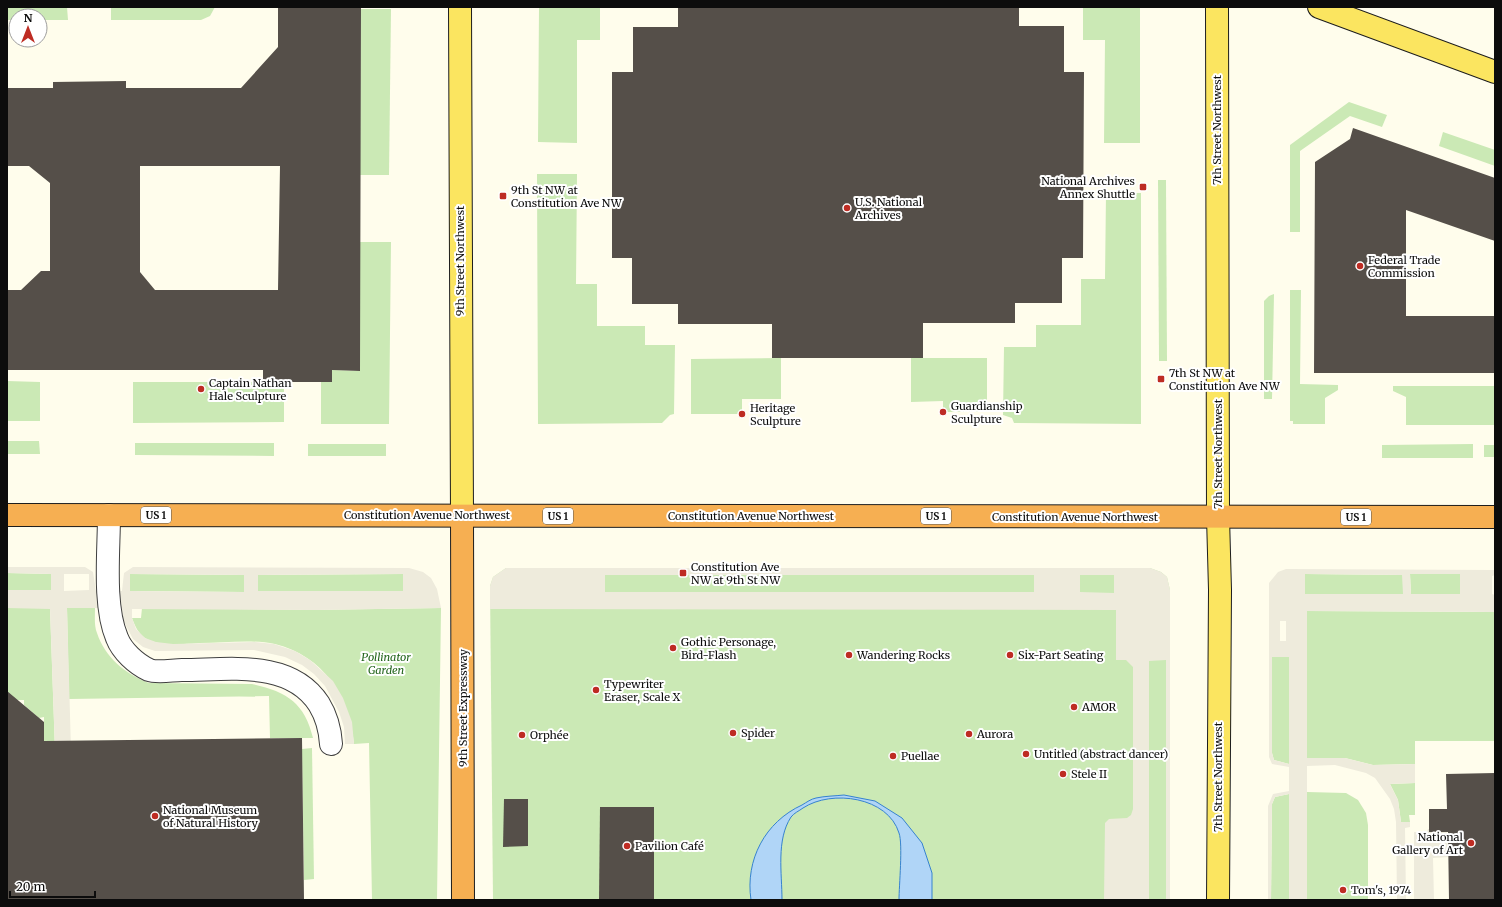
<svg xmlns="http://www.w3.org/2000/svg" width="1502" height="907" viewBox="0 0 1502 907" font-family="Merriweather,serif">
<rect width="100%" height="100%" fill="#fffdec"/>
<g fill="#cbe9b5">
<path d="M7 7H67L68 20H40V16H16V20H7Z"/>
<path d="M111 7H215L210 16 201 20H111Z"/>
<path d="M539 7H600V40H577V143L538 142Z"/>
<path d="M1083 7H1140V143H1104L1105 40H1083Z"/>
<path d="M361 9H391L389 175H360Z"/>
<path d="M1349 102 1387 115 1382 127 1350 116 1300 151V232H1290V145Z"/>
<path d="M1443 132 1495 150V166L1439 146Z"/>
<path d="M537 174H577L576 284H597V326H645V345H675L674 414 670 415 662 423 538 424Z"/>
<path d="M1158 180H1166L1167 361H1159Z"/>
<path d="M1106 193H1141V424L1014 423 1012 418 1003 415 1004 347H1036V325H1081V279H1105Z"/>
<path d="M360 242H391L389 424H321V382H332V370L360 371Z"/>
<path d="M1290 290H1301L1300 384 1338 385V390L1325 398V424H1293V421H1290Z"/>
<path d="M1274 294 1272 399H1264V301L1269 296Z"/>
<path d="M781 358V399H742V414H691V359Z"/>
<path d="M911 358H987V412H943V401L911 402Z"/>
<path d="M7 381 40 382V421H7Z"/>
<path d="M133 382H284V422L133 423Z"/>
<path d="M1393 386H1495V425H1406V397L1393 391Z"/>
<path d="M7 441H39L40 454H7Z"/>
<path d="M135 443H274V456L135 455Z"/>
<rect x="308" y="444" width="78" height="12"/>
<path d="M1473 444V458H1382V445Z"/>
<rect x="1484" y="445" width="11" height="12"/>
<path d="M506 568H1150L1161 572 1167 577 1170 590V900H493L490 586 493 577Z"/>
<path d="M7 573 51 574V590H7Z"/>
<path d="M130 574 244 575V592L130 591Z"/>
<path d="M403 574V591H258V575Z"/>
<path d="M1305 574 1403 575V594H1305Z"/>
<path d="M1410 574H1460V594H1411Z"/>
<path d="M7 608H50L55 751 44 752V717L39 718 24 705V700H7Z"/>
<path d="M67 608H95C95 616 94 626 97 633 105 657 125 674 149 683L252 684C286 691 305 703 313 738H270L269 696 69 699Z"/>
<path d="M142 608 311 610 441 608 437 900H372L369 743 354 744C350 696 323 656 275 644 251 639 224 643 199 643 182 644 160 647 145 638 138 633 135 626 132 618H141Z"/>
<path d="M1307 611 1495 612V741H1415V764L1373 765 1345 758H1307Z"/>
<path d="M1272 657H1289V764L1274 760 1272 753Z"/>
<path d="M312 748 314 879 304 880 302 749Z"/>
<path d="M1415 783V815H1409L1410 822H1401L1398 800 1390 784Z"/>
<path d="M1307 792 1346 793 1358 800 1366 813 1368 825V900H1307Z"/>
<path d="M1289 794V900H1271L1272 804 1275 797Z"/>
</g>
<g fill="#eeebdc" fill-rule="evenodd">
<path d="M7 567H85L93 572 96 591H122L124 573 133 567 409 568 423 572 431 578 437 589 441 608 317 610 132 609V618L136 629 145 638 156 642 173 644 255 642 274 644 295 651 310 660 333 681 343 698 352 722 354 744H345L344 727 339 712 325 686 314 674 302 665 285 657 254 650 155 651 143 647 133 639 123 620 122 608H67L71 751H55L50 609 7 608V590H51V574L7 573ZM64 574H89V590L64 591ZM130 574 244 575V592L130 591ZM403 574V591H258V575Z"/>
<path d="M506 568H1150L1161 572 1167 577 1170 590V900H1166V660L1149 661V900H1104L1105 823 1109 819 1127 818 1131 815 1133 809V667L1126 660H1116V610L490 609V586L493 577ZM605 575H1034V592H605ZM1080 575H1114V593L1080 592Z"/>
<path d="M1286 569 1495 570V575L1492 576V594L1495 595V612L1307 611V758H1345L1373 765 1415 764V783L1390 784 1398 800 1401 822H1410V827L1405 828 1406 900H1397L1396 822 1394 809 1390 799 1375 778 1366 773 1335 765 1307 766V900H1289V794L1275 797 1272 804 1271 900H1268V806L1273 794 1289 791V767L1272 764 1269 757V583L1278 572ZM1305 574 1402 575 1403 594H1305ZM1460 574V594H1411L1410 574ZM1280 621H1286V641H1280ZM1272 657H1289V764L1274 760 1272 753Z"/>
<path d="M1447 828 1448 857 1433 858 1434 900H1414V832H1427L1428 829Z"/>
</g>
<path fill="#b0d5f7" stroke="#3682cf" d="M844 795 875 801 902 818 922 843 932 873V900H899C899 886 903 844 899 833 888 797 832 789 803 808 799 811 794 813 791 817 776 840 782 873 782 900H751C745 860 765 822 802 805 807 802 811 799 816 798 825 796 835 796 844 795Z"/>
<g fill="#554f49" fill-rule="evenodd">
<path d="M278 7H361L360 371 332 370V382H263V370H7V290H21L41 271H50V183L29 166H7V88H53V82L126 81V88H241L278 47ZM140 166H280L278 290H155L140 272Z"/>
<path d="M678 7H1019V26H1064V72H1084L1083 258H1062V303H1015V323H923V358H772V324H678V304H632V258H612V72H633V27H678Z"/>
<path d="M1353 128 1495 178V241L1406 210V316H1495V373H1314L1315 162 1350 139Z"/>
<path d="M7 691 44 722V741L302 738 304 900H7Z"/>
<path d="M1495 773V900H1449L1448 832H1429V809H1447L1446 774Z"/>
<path d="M504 799H528V846L503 847Z"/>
<path d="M600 807H654V900H599Z"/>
</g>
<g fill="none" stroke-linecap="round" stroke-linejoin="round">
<defs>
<path id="minor" d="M109 515C109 551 103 605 117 638 122 651 136 664 149 670 157 673 173 670 182 670 228 670 290 659 319 704 327 717 330 728 331 744"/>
<g id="major">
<path d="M460 7 462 516"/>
<path d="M1217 7 1218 517 1220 590 1218 900"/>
<path d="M1319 7 1495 72"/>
</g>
<g id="highway">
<path d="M7 515 1495 517"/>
<path d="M462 516 463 900"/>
</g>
</defs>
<use href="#minor" stroke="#3f3f3f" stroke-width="24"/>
<use href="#major" stroke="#1d1d1d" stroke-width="24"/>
<use href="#highway" stroke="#1d1d1d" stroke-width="24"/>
<use href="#minor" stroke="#fff" stroke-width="22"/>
<use href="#major" stroke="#fbe560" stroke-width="22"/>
<use href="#highway" stroke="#f6af52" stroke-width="22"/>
</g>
<g fill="#be2c23" stroke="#fff" stroke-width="1.5">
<rect x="1139" y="183" width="8" height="8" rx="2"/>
<rect x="499" y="192" width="8" height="8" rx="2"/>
<circle cx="847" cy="208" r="4"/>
<circle cx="1360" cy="266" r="4"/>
<rect x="1157" y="375" width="8" height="8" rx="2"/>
<circle cx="201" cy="389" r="4"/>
<circle cx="943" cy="412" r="4"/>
<circle cx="742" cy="414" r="4"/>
<rect x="679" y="569" width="8" height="8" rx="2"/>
<circle cx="673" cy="648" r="4"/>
<circle cx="849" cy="655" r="4"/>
<circle cx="1010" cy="655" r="4"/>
<circle cx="596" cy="690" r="4"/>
<circle cx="1074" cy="707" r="4"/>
<circle cx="733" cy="733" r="4"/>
<circle cx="969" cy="734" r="4"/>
<circle cx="522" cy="735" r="4"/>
<circle cx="1026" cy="754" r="4"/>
<circle cx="893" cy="756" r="4"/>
<circle cx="1063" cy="774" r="4"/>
<circle cx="155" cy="816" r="4"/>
<circle cx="1471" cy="843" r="4"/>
<circle cx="627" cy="846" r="4"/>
<circle cx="1343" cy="890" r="4"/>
</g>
<g text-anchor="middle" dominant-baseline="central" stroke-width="4" stroke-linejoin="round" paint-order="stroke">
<g fill="#fff" stroke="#555" stroke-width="1">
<rect x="141" y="507" width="30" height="16" rx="3"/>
<rect x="543" y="508" width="30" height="16" rx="3"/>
<rect x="921" y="508" width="30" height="16" rx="3"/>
<rect x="1341" y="509" width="30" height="16" rx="3"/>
</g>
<g font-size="10" font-weight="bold" fill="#0c0c0c">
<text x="156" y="515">US 1</text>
<text x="558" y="516">US 1</text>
<text x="936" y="516">US 1</text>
<text x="1356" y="517">US 1</text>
</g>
<g font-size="11" fill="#0c0c0c" stroke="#fff">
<text transform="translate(1217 130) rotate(-90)">7th Street Northwest</text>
<text transform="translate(460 261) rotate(-90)">9th Street Northwest</text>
<text transform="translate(1218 454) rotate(-90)">7th Street Northwest</text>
<text x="427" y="515">Constitution Avenue Northwest</text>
<text x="751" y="516">Constitution Avenue Northwest</text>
<text x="1075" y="517">Constitution Avenue Northwest</text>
<text transform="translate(463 708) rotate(-90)">9th Street Expressway</text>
<text transform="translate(1218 777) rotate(-90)">7th Street Northwest</text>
</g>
<g font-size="11" fill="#0c0c0c" stroke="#fff" text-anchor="start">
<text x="1135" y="181" text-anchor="end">National Archives<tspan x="1135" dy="13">Annex Shuttle</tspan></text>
<text x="511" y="190">9th St NW at<tspan x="511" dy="13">Constitution Ave NW</tspan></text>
<text x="855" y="202">U.S. National<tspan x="855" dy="13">Archives</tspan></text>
<text x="1368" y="260">Federal Trade<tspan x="1368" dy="13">Commission</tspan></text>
<text x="1169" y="373">7th St NW at<tspan x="1169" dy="13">Constitution Ave NW</tspan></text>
<text x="209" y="383">Captain Nathan<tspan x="209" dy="13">Hale Sculpture</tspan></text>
<text x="951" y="406">Guardianship<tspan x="951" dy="13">Sculpture</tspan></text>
<text x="750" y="408">Heritage<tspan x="750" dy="13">Sculpture</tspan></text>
<text x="691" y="567">Constitution Ave<tspan x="691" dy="13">NW at 9th St NW</tspan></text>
<text x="681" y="642">Gothic Personage,<tspan x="681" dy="13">Bird-Flash</tspan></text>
<text x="857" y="655">Wandering Rocks</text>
<text x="1018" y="655">Six-Part Seating</text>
<text x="604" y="684">Typewriter<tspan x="604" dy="13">Eraser, Scale X</tspan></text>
<text x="1082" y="707">AMOR</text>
<text x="741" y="733">Spider</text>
<text x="977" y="734">Aurora</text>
<text x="530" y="735">Orphée</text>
<text x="1034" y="754">Untitled (abstract dancer)</text>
<text x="901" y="756">Puellae</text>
<text x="1071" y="774">Stele II</text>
<text x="163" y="810">National Museum<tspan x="163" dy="13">of Natural History</tspan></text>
<text x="1463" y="837" text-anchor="end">National<tspan x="1463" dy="13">Gallery of Art</tspan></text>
<text x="635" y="846">Pavilion Café</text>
<text x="1351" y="890">Tom's, 1974</text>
</g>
<g font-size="11" font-style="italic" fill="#23651c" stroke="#fff">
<text x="386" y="657">Pollinator<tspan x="386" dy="13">Garden</tspan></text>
</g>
</g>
<rect width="1502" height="907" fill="none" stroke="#0c0c0c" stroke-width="16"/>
<g transform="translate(28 28)"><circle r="19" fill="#ffffff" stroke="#9e9e9e"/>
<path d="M0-3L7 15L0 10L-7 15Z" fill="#be2c23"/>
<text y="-6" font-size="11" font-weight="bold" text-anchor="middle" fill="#0c0c0c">N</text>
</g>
<path d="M10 891v6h85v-6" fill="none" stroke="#0c0c0c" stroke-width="2"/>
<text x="16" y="891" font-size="12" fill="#0c0c0c" stroke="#ffffff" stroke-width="3" paint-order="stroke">20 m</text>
</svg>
